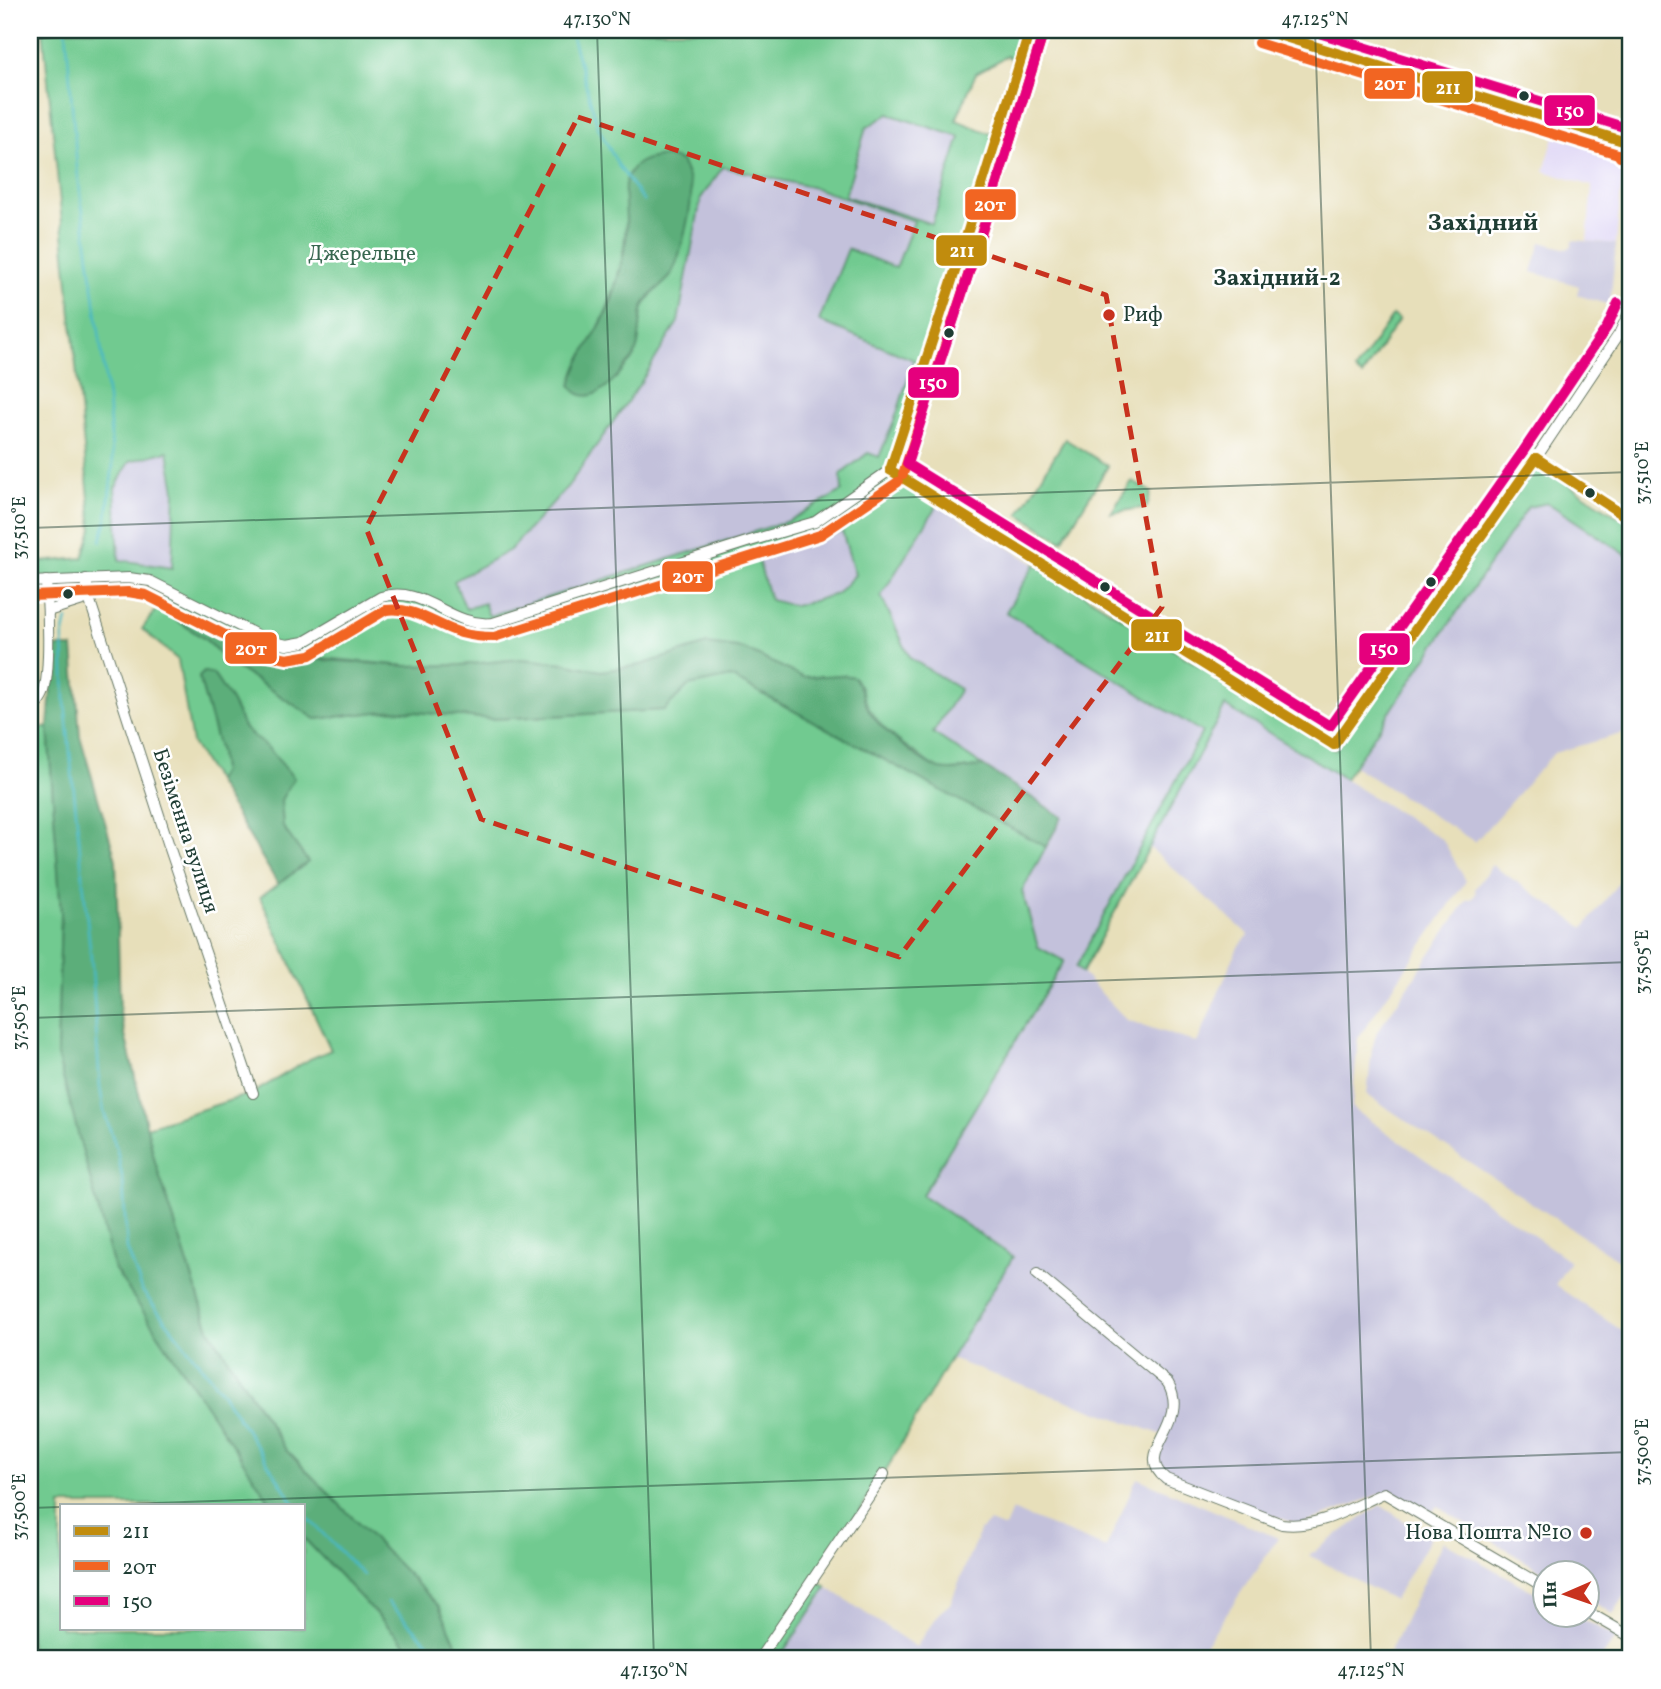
<svg xmlns="http://www.w3.org/2000/svg" width="1661" height="1689" viewBox="0 0 1661 1689" font-family="Vollkorn,serif">
<rect width="100%" height="100%" fill="#fff"/>
<filter id="ink" filterUnits="userSpaceOnUse"><feTurbulence type="fractalNoise" baseFrequency=".0143" numOctaves="2"/><feDisplacementMap in="SourceGraphic" scale="14" xChannelSelector="R" yChannelSelector="G"/><feConvolveMatrix kernelMatrix="1 2 1 2 8 2 1 2 1" color-interpolation-filters="sRGB"/></filter>
<filter id="wash" filterUnits="userSpaceOnUse"><feTurbulence type="fractalNoise" baseFrequency=".00686" numOctaves="4" result="noise"/><feDisplacementMap in="SourceGraphic" scale="28" xChannelSelector="R" yChannelSelector="G"/><feGaussianBlur stdDeviation="1.57" result="paint"/><feColorMatrix in="noise" values="0 0 0 0 0 0 0 0 0 0 0 0 0 0 0 0 0 1.4 0 .05"/><feComposite in="paint" operator="in"/></filter>
<g filter="url(#wash)">
<rect width="100%" height="100%" fill="#e7dfba"/>
<path fill="#ded5f5" d="M1555 134 1624 155 1616 244 1587 241 1592 186 1544 171Z"/>
<g fill="#c3c1db">
<path d="M888 114 960 137 932 224 845 196 866 128Z"/>
<path d="M723 167 815 188 914 221 897 269 819 320 914 360 896 416 879 457 842 491 788 521 488 616 466 609 454 581 510 549 568 486 641 382 678 322 701 198Z"/>
<path d="M1573 240 1616 244 1610 305 1577 295 1579 286 1532 272 1541 242 1567 249 1572 246Z"/>
<path d="M168 451 175 490 172 569 119 560 115 488 130 461Z"/>
<path d="M1548 503 1631 558V731L1554 753 1475 842 1352 765 1528 507Z"/>
<path d="M938 504 1035 564 1007 612 1202 732 1076 967 1127 1020 1197 1043 1238 947 1249 935 1149 847 1225 706 1443 840 1466 881 1358 1038 1352 1108 1570 1261 1555 1285 1631 1337V1587L1613 1614 1588 1599V1574H1546L1437 1506 1427 1519 1384 1493 1300 1525 1166 1479 1156 1464 1163 1435 950 1359 1013 1257 922 1195 1064 961 1038 947 1022 891 1062 817 933 733 959 689 910 658 881 596Z"/>
<path d="M842 531 855 575 837 594 795 606 770 600 756 556Z"/>
<path d="M1492 865 1584 928 1631 866V1250L1623 1263 1367 1095 1372 1049 1377 1032 1467 900 1473 898 1476 893 1475 889Z"/>
<path d="M1137 1478 1278 1538 1199 1654 1206 1659H779L827 1587 916 1647 939 1613 950 1604 980 1530 990 1522 1005 1528 1012 1510 1106 1548Z"/>
<path d="M1380 1505 1430 1538 1394 1600 1309 1555Z"/>
<path d="M1443 1541 1545 1598 1546 1616H1577L1616 1637 1601 1659H1386Z"/>
</g>
<g fill="#71ca90" stroke="#488462" stroke-width="2" fill-rule="evenodd">
<path d="M43 30H1030L890 470 938 504 881 596 910 658 960 689 933 733 983 766C969 768 954 772 940 769 932 767 924 759 917 754 890 736 868 718 860 685L843 675 803 678 744 649 707 644 641 665 601 671 564 663 521 659 461 665 407 666 282 654 252 646 189 608 175 602 171 616 206 640 228 662 316 719 394 710 493 719 664 710 688 686 731 677 1046 847 1022 891 1038 947 1064 961 922 1195 1013 1257 950 1359 884 1474 814 1579 827 1587 779 1659H468L461 1654 439 1606 286 1450 209 1329 155 1162 147 1127 253 1093 310 1059 331 1050 260 897 308 862 283 827 281 800 269 749 245 729 231 701 213 674 204 672 199 677 220 752 222 771 216 781 192 743 178 660 142 629 170 590 150 581 30 582V563L83 558 92 529ZM1007 56 1014 61 991 134 956 120 976 73ZM888 114 960 137 932 224 845 196 866 128ZM723 167 815 188 914 221 896 268 848 249 819 321 914 360 896 416 879 457 868 453 841 474 842 491 788 521 489 616 484 603 466 609 454 581 510 550 568 486 641 382 678 322 701 198ZM625 187 669 278 652 294 643 307 635 355 616 378 598 329C621 281 629 241 625 187ZM168 451 175 490 172 568 119 560 115 488 130 461ZM842 531 855 575 837 594 795 606 770 600 757 556Z"/>
<path d="M1393 315 1399 319 1362 376 1355 371Z"/>
<path d="M1065 439 1108 466 1062 541 1019 514Z"/>
<path d="M1537 464 1631 525V558L1548 503 1528 507 1345 779 1225 706 1082 973 1076 967 1202 732 1006 612 1035 564 1335 750Z"/>
<path d="M1132 481 1151 492 1147 507 1111 513Z"/>
<path d="M48 727 61 913 57 1055 114 1267 273 1505H61V1628H303V1537L405 1644 423 1659H30V731Z"/>
</g>
<g fill="#5cae7a" stroke="#3e7657" stroke-width="2">
<path d="M665 156 681 161C686 172 692 184 691 197 690 214 679 266 668 279 660 288 648 294 643 307 638 321 642 340 635 354 634 359 628 363 625 367 613 382 588 411 571 386 578 352 605 327 614 293 618 276 624 257 626 240 629 221 620 191 628 175 636 160 649 158 665 156Z"/>
<path d="M175 602 189 608 252 646 282 654 325 660 407 666 461 665 521 659 564 663 601 671 641 665 707 644 744 649 803 677 843 675 854 677C863 688 863 703 872 715 881 729 924 765 940 769 954 772 969 768 983 766L1062 817 1046 847 731 677 688 686 664 710 493 719 394 710 316 719 228 662 206 640 171 616 167 610 169 604Z"/>
<path d="M54 647H73L80 736 116 860 120 1013 155 1162 209 1329 286 1450 439 1606 461 1654 468 1659H423L405 1644 303 1537V1505L271 1503 114 1268 57 1055 61 913 48 727Z"/>
<path d="M204 672 213 674 231 701 245 729 269 749 294 778 281 800 283 827 308 862 278 884 216 781 222 771 220 752 199 677Z"/>
</g>
<g fill="none" stroke-linecap="round" stroke-linejoin="round">
<g stroke="#4ab9c3" stroke-width="2.5">
<path d="M66 30 77 168 108 399 113 464 107 516 101 541"/>
<path d="M570 30 598 127 618 165 644 202"/>
<path d="M67 619 63 637 65 703 92 968 100 1087 104 1112 117 1150 123 1182 127 1249 143 1292 220 1390 295 1505"/>
<path d="M303 1513 364 1576"/>
<path d="M388 1602 444 1659"/>
</g>
</g>
</g>
<g filter="url(#ink)">
<g fill="none" stroke-linecap="round" stroke-linejoin="round">
<defs>
<g id="minor">
<path d="M1262 30 1626 142 1631 148"/>
<path d="M1536 458 1631 520"/>
<path d="M890 470 1334 745 1536 458 1619 334 1631 309"/>
<path d="M890 470 962 250 1030 30"/>
<path d="M86 579 89 598 170 849 253 1093"/>
<path d="M30 582 129 578 150 581 269 641 287 645 304 642 381 597C425 584 449 628 493 623L750 541 815 522 890 470"/>
<path d="M48 611 89 598"/>
<path d="M30 713C34 707 40 701 43 694 51 673 48 606 46 581"/>
<path d="M1037 1274 1168 1383C1192 1425 1131 1452 1166 1479L1282 1524C1318 1529 1352 1507 1384 1493L1546 1588"/>
<path d="M1588 1612 1631 1637"/>
<path d="M759 1659 884 1474"/>
</g>
</defs>
<use href="#minor" stroke="#657663" stroke-width="12"/>
<use href="#minor" stroke="#fff" stroke-width="10"/>
<defs>
<g id="bus-1">
<path d="M1262 30 1626 142 1631 148"/>
<path d="M1536 458 1631 520"/>
<path d="M890 470 1334 745"/>
<path d="M890 470 962 250 1030 30"/>
<path d="M1334 745 1536 458"/>
</g>
<g id="bus-2">
<path d="M1258 43 1618 154 1620 157"/>
<path d="M903 474 975 254 1043 34"/>
<path d="M31 596 128 592 146 595 263 654 287 659 310 655 386 610C415 606 434 625 461 633 472 636 483 637 494 637L820 535 898 482"/>
</g>
<g id="bus-3">
<path d="M1309 30 1630 129"/>
<path d="M1043 34 975 254 907 464 1330 726 1524 450 1607 327 1618 303"/>
</g>
</defs>
<use href="#bus-1" stroke="#fff" stroke-width="16"/>
<use href="#bus-2" stroke="#fff" stroke-width="16"/>
<use href="#bus-3" stroke="#fff" stroke-width="16"/>
<use href="#bus-1" stroke="#c18c0d" stroke-width="10"/>
<use href="#bus-2" stroke="#f26522" stroke-width="10"/>
<use href="#bus-3" stroke="#e5007d" stroke-width="10"/>
</g>
</g>
<path fill="none" stroke="#c8321e" stroke-width="5" stroke-dasharray="14 9" stroke-linejoin="round" d="M578 117 1106 295 1162 607 899 957 481 819 366 528Z"/>
<path fill="none" stroke="#1f3d34" stroke-width="2" stroke-opacity="0.45" d="M597 30 654 1659M1315 30 1371 1659M30 39 285 30M30 528 1631 472M30 1018 1631 962M99 1505 1631 1452M30 1508 61 1507"/>
<g fill="#1f3d34" stroke="#fff" stroke-width="2.5">
<circle cx="1524" cy="96" r="6"/>
<circle cx="949" cy="333" r="6"/>
<circle cx="1590" cy="493" r="6"/>
<circle cx="1431" cy="582" r="6"/>
<circle cx="1105" cy="587" r="6"/>
<circle cx="68" cy="594" r="6"/>
</g>
<g fill="#c8321e" stroke="#fff" stroke-width="2.5">
<circle cx="1109" cy="315" r="7"/>
<circle cx="1586" cy="1533" r="7"/>
</g>
<g text-anchor="middle" dominant-baseline="central" stroke-width="5" stroke-linejoin="round" paint-order="stroke">
<g font-size="21" fill="#386750" stroke="#fff">
<text x="362" y="254">Джерельце</text>
</g>
<g font-size="21" fill="#1f3d34" stroke="#fff" text-anchor="start">
<text x="1123" y="315">Риф</text>
<text x="1572" y="1533" text-anchor="end">Нова Пошта №10</text>
</g>
<g font-size="21" fill="#1f3d34" stroke="#fff">
<text transform="translate(185 831) rotate(72)">Безіменна вулиця</text>
</g>
<g font-size="23" font-weight="bold" fill="#1f3d34" stroke="#fff">
<text x="1277" y="279">Західний-2</text>
</g>
<g font-size="24" font-weight="bold" fill="#1f3d34" stroke="#fff">
<text x="1483" y="224">Західний</text>
</g>
</g>
<g stroke="#fff" stroke-width="2.5">
<rect x="1363" y="67" width="53" height="33" rx="7" fill="#f26522"/>
<rect x="1421" y="70" width="53" height="34" rx="7" fill="#c18c0d"/>
<rect x="1543" y="94" width="53" height="33" rx="7" fill="#e5007d"/>
<rect x="964" y="188" width="53" height="33" rx="7" fill="#f26522"/>
<rect x="935" y="234" width="53" height="33" rx="7" fill="#c18c0d"/>
<rect x="907" y="366" width="53" height="33" rx="7" fill="#e5007d"/>
<rect x="661" y="560" width="53" height="33" rx="7" fill="#f26522"/>
<rect x="1130" y="618" width="53" height="34" rx="7" fill="#c18c0d"/>
<rect x="224" y="631" width="54" height="34" rx="7" fill="#f26522"/>
<rect x="1358" y="632" width="53" height="34" rx="7" fill="#e5007d"/>
</g>
<g font-size="19" text-anchor="middle" font-weight="bold" fill="#fff">
<text x="1390" y="90">20т</text>
<text x="1448" y="94">211</text>
<text x="1570" y="117">150</text>
<text x="990" y="211">20т</text>
<text x="962" y="257">211</text>
<text x="933" y="389">150</text>
<text x="688" y="583">20т</text>
<text x="1157" y="642">211</text>
<text x="251" y="655">20т</text>
<text x="1384" y="655">150</text>
</g>
<rect width="1661" height="1689" fill="none" stroke="#fff" stroke-width="77"/>
<rect x="60" y="1504" width="245" height="126" fill="#ffffff" stroke="#a5b1ae" stroke-width="2"/>
<rect x="74" y="1526" width="35" height="10" fill="#c18c0d" stroke="#a5b1ae" stroke-width="2"/>
<text x="122" y="1538" font-size="21" fill="#1f3d34">211</text>
<rect x="74" y="1561" width="35" height="10" fill="#f26522" stroke="#a5b1ae" stroke-width="2"/>
<text x="122" y="1574" font-size="21" fill="#1f3d34">20т</text>
<rect x="74" y="1596" width="35" height="10" fill="#e5007d" stroke="#a5b1ae" stroke-width="2"/>
<text x="122" y="1608" font-size="21" fill="#1f3d34">150</text>
<g transform="translate(1566 1594) rotate(268)"><circle r="33" fill="#ffffff" stroke="#a5b1ae" stroke-width="2"/>
<path d="M0-5L12 26L0 18L-12 26Z" fill="#c8321e"/>
<text y="-10" font-size="19" font-weight="bold" text-anchor="middle" fill="#1f3d34">Пн</text>
</g>
<rect x="38" y="38" width="1584" height="1612" fill="none" stroke="#1f3d34" stroke-width="2.5"/>
<g font-size="18" text-anchor="middle" fill="#1f3d34">
<text x="597" y="25">47.130°N</text>
<text x="1315" y="25">47.125°N</text>
<text transform="translate(1642 473) rotate(-90)" y="6">37.510°E</text>
<text transform="translate(19 528) rotate(-90)" y="6">37.510°E</text>
<text transform="translate(1642 962) rotate(-90)" y="6">37.505°E</text>
<text transform="translate(19 1018) rotate(-90)" y="6">37.505°E</text>
<text transform="translate(1642 1452) rotate(-90)" y="6">37.500°E</text>
<text transform="translate(19 1507) rotate(-90)" y="6">37.500°E</text>
<text x="654" y="1676">47.130°N</text>
<text x="1371" y="1676">47.125°N</text>
</g>
</svg>
